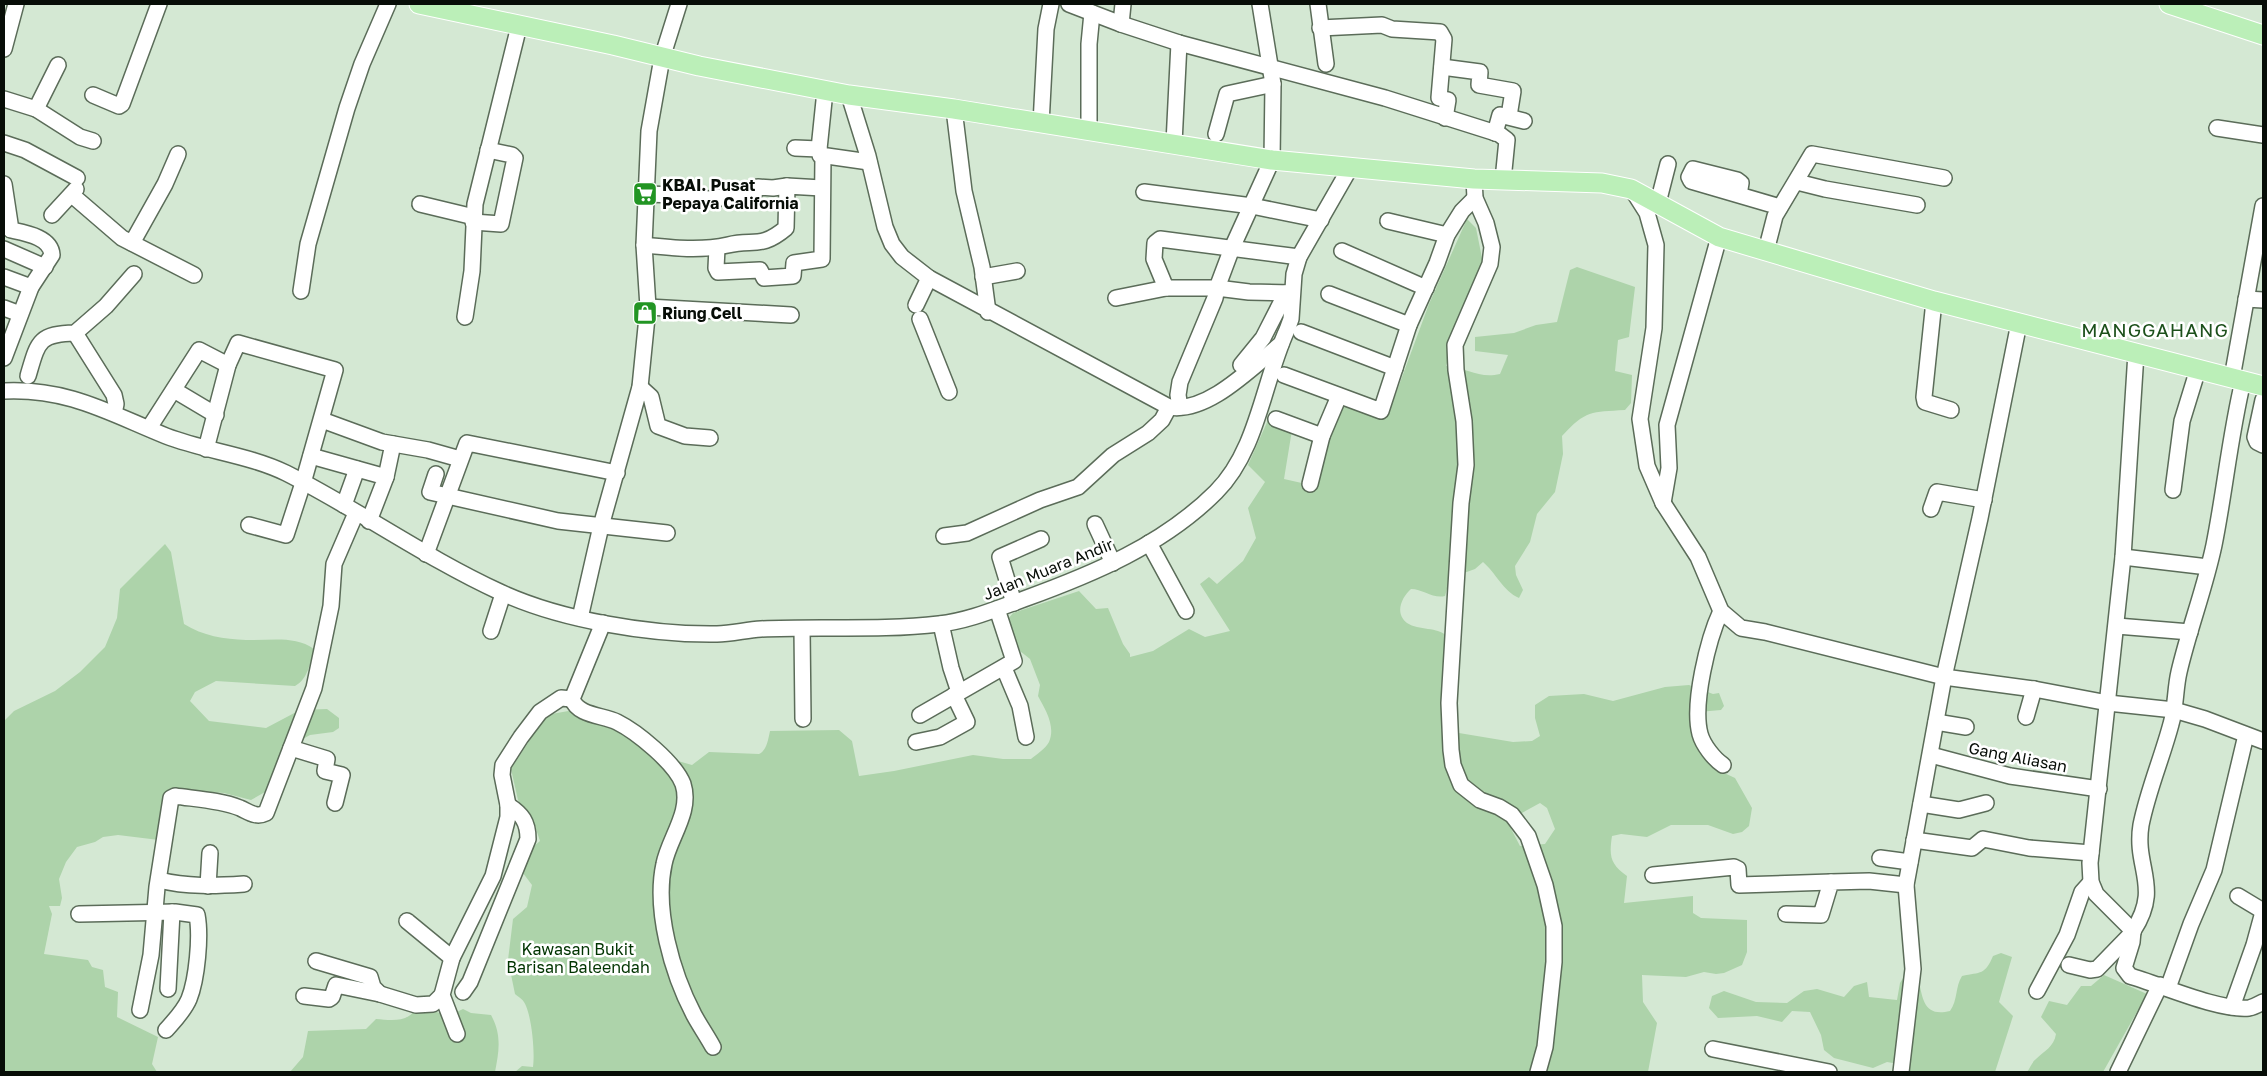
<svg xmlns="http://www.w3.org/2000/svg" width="2267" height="1076" viewBox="0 0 2267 1076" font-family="'Golos Text',sans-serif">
<rect width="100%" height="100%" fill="#d4e8d3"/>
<g fill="#add3aa" fill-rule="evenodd">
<path d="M1467 219 1476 228 1483 263 1461 319 1446 366C1468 368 1479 379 1500 374L1508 355 1475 351V337L1514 333 1536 325 1557 322 1570 270 1577 267 1635 287 1629 337 1618 340 1615 371 1632 375 1631 403 1625 410C1591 412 1586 410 1562 436L1563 454 1555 492 1537 514 1530 542 1515 566 1516 575 1523 590 1519 598C1503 591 1496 573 1483 562L1475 569 1450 578 1445 596C1433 599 1423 589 1411 589 1402 597 1394 613 1407 623 1419 631 1437 626 1448 637L1443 664 1441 730 1513 742 1532 741 1540 736 1535 718V705L1549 696 1584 694 1613 701 1665 687 1689 685 1713 694 1719 693 1724 706 1721 710 1698 712 1722 772 1735 778 1752 808 1749 826 1742 832 1733 834 1708 825H1671L1647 837 1621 834 1612 836C1609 856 1610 864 1627 876L1624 903 1693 896V913L1701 918 1747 920V952L1742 965 1724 973 1716 974 1704 972 1686 977 1642 975 1643 1002 1657 1023 1648 1072H515L522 1066 533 1067C535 1053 532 1020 526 1006 524 1000 520 998 515 994L508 960 513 919 527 907 532 885 523 873 533 847 540 841 535 826 518 800 511 769 546 715 574 710 635 734 678 761 692 765 709 752 759 754C767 750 768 740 770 731L839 730 852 741 859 776 894 771 973 755 1003 759H1031C1036 755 1046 748 1049 742 1056 726 1045 709 1038 696L1040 685 1030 659 1020 651 1008 619 1013 613 1079 591 1096 609 1108 608 1123 644 1130 654V657L1153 651 1189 629 1205 637 1230 631 1200 584 1209 577 1217 584 1243 561 1256 538 1248 508 1265 482 1248 465 1268 420 1292 430 1284 479 1315 486 1330 435 1344 403 1388 415 1429 304ZM1540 803 1547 808 1555 829 1545 844 1520 846 1507 821Z"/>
<path d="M165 544 171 552 184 624C203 636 224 639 246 640 269 641 294 635 314 649 310 663 308 679 295 686L216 681 195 692 190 701 209 721 266 728 300 710 327 709 339 718V728L333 732 310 735 283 750 265 792 251 800 224 793 174 789 169 793 159 840 118 835 103 837 95 842 77 847 66 862 59 879 62 898 60 906H49L52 914 44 954 88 960 92 967 103 970 105 987 118 992 117 1017 158 1037 152 1064 157 1072H4V721L14 711 55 691 80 672 105 647 117 618 120 589Z"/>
<path d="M2001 953 2012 957 1999 1002 2013 1016 1995 1072H1910V1066L1887 1062 1873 1068 1834 1058 1824 1050 1821 1035 1810 1012 1792 1011 1782 1022 1757 1016 1718 1018 1709 1008 1712 996 1724 991 1756 1002 1787 1003 1804 991 1817 989 1844 997 1854 986 1867 982 1869 997 1897 1000 1900 983 1905 975 1919 982C1923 1001 1925 1017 1950 1011 1958 1000 1955 987 1962 976 1981 972 1985 975 1993 956Z"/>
<path d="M2104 975 2147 994 2103 1072H2027C2030 1068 2032 1062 2036 1059 2044 1051 2054 1047 2056 1034L2041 1017 2049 1001 2067 1005 2081 986H2091Z"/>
<path d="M463 1009 471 1013 491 1015C502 1035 499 1051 495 1072H290L303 1057 308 1031 366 1029 376 1019C390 1020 406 1023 415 1010L434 1011 448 1016Z"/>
</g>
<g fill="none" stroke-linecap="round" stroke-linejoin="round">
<defs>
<g id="minor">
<path d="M1069 4 1121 24 1123 4"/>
<path d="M1318 4 1326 64"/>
<path d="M1121 24 1179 43 1385 98 1499 134 1507 140 1503 180"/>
<path d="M1320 28 1382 25 1392 29 1440 32 1444 39 1439 98 1448 100 1445 118"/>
<path d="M4 49 16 4"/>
<path d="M1442 67 1480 72 1479 85 1513 91 1509 116"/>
<path d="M93 95 119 106 122 104 159 4"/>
<path d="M849 95 868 156 885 227 892 244 902 257 929 278 1169 407C1208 414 1253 366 1281 344"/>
<path d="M4 99 36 109 80 137 93 141"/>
<path d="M36 109 58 65"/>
<path d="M954 109 964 191 982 267 988 312"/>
<path d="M1041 124 1046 29 1051 4"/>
<path d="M2217 128 2263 135"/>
<path d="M1089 130V44L1092 13"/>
<path d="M1495 133 1500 115 1524 121"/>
<path d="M1216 134 1227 94 1273 84"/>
<path d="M4 143 25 150 77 178"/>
<path d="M1174 143 1179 43"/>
<path d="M795 148 819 149 820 155 869 162"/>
<path d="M819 149 825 91"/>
<path d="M1474 179 1475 198 1486 223 1492 247 1490 264 1455 345 1456 370 1464 421 1466 465 1461 503 1449 703 1451 750 1453 765 1461 785 1480 800 1499 807 1512 815 1528 836 1545 885 1554 926V962L1545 1047 1538 1072"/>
<path d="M1797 182 1825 189 1917 205"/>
<path d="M4 184 11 230C25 233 51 237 52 255L31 287 4 358"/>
<path d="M1633 191 1647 213 1656 245 1654 328 1640 419 1647 466 1663 503 1698 557 1721 611 1741 628 1765 632 1944 677 2034 689 2108 703 2174 710 2205 719 2263 741"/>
<path d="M1144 192 1252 206 1321 220"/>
<path d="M646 194 677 195 716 200 718 197H730L732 190 755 192 758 187 773 188 787 186"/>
<path d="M72 195 122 238 194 275"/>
<path d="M1739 195 1741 183 1737 180 1693 169 1689 177 1691 181 1780 207"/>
<path d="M1658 203 1668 164"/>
<path d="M420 204 474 217"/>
<path d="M52 215 76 189"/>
<path d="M1388 221 1447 235"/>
<path d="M473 222 501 224 515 158 512 155 488 150"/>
<path d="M132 243 165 184 178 154"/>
<path d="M644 245C673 248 701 251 728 245 754 239 761 249 786 228L787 186 822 188"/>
<path d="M717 248 716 268 718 272 760 270 764 278 793 276 794 263 822 259 823 156"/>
<path d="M4 249 45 267"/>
<path d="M1342 251 1426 288"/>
<path d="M1766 251 1775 216 1812 154 1944 178"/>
<path d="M4 277 31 287"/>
<path d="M983 277 1017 271"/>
<path d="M1166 288 1154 259 1155 243 1160 239 1299 257"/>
<path d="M301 291 308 244 347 108 362 64 388 4"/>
<path d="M1329 294 1409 325"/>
<path d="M1116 298 1166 288H1217L1232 248 1272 160 1273 84 1260 4"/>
<path d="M2246 299 2263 300"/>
<path d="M1934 301 1924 397 1925 402 1951 410"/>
<path d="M916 305 929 278"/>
<path d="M648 307 791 315"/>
<path d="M4 308 20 314"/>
<path d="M465 317 472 271 475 204 519 26"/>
<path d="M920 319 949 392"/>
<path d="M1301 332 1395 368"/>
<path d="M75 333 114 395 116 404 114 413"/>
<path d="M2136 353 2123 557 2090 863 2091 882 2096 894 2133 931 2132 942 2124 968 2130 976C2161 985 2219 1011 2249 1008 2254 1007 2259 1004 2263 1002"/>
<path d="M1241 365 1263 338 1286 293"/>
<path d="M1284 375 1381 411 1409 325 1437 263 1447 235 1462 211 1475 198"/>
<path d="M28 376C38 342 38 334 75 333L106 306 134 274"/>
<path d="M2232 378 2263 206"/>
<path d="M640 387 651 397 658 426 685 436 710 438"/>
<path d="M174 390 216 415"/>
<path d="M4 391C68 388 109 413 166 436 205 451 249 455 286 473 359 510 426 558 500 592 560 620 650 635 717 634 731 634 746 630 761 629 820 626 880 631 939 624 968 621 996 609 1024 599 1093 574 1163 545 1216 492 1258 450 1263 382 1287 330L1291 319 1294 274 1299 257 1350 168"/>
<path d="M2263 400 2255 437 2257 442 2263 445"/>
<path d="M1180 407 1178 395 1180 382 1215 298 1217 288 1249 292 1292 293"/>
<path d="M1276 419 1322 436"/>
<path d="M322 420 382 442 428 450 460 459"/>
<path d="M149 428 199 350 228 365"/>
<path d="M206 449 228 365 238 343 335 370 303 483 286 535 249 525"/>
<path d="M311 456 386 477 369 521"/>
<path d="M436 474 430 492 558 521 667 533"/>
<path d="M386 477 393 444"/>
<path d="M1310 484 1322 436 1339 396"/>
<path d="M2173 490 2182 421 2198 369"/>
<path d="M1663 503 1669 468 1667 425 1719 237"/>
<path d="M344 505 357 469"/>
<path d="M1931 509 1937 492 1984 500"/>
<path d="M1095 524 1113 563"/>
<path d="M944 536 967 533 1040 500 1078 487 1113 455 1148 433 1162 420 1169 407"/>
<path d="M1149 543 1186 611"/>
<path d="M426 554 467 443 617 473"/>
<path d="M2123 557 2208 567"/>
<path d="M1014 603 1000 557 1041 539"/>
<path d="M1721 611C1708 639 1692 704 1700 734 1703 745 1714 759 1723 765"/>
<path d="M580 618 601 526 640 387 648 307 644 245 649 131 662 58 679 4"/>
<path d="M603 623 572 699C578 716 603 715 617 722 637 732 675 763 683 784 692 812 669 838 664 864 654 910 672 973 694 1015 700 1026 707 1036 713 1047"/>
<path d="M941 624 951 668 959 692"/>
<path d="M2117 626 2190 632"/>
<path d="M802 629 803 719"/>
<path d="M491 631 503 594"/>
<path d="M1004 668 1020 706 1026 737"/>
<path d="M920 715 1014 661 997 609"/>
<path d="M2026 717 2034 689"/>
<path d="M1936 722 1966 727"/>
<path d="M916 742 940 737 967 722 954 695"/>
<path d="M291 748 327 759 325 771 342 775 335 803"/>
<path d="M1931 755 2010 776 2099 789"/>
<path d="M1921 804 1959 810 1986 803"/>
<path d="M1914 840 1972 848 1983 839 2029 848 2091 853"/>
<path d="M1880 858 1910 862"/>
<path d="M1653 875 1734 867 1738 869 1739 885 1831 882"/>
<path d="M159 880C187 887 215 886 244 884"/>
<path d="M208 886 210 853"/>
<path d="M2238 896 2263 911"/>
<path d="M79 914 175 912 197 915C201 936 197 979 189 999 184 1011 174 1021 166 1030"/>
<path d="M1786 914 1821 915 1831 882 1869 881 1906 885"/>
<path d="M407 921 452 958"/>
<path d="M2133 931C2162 887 2134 868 2141 825 2148 790 2162 758 2171 724 2176 707 2175 689 2179 672 2189 629 2205 588 2214 545 2225 490 2230 435 2243 381"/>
<path d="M316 961 370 977 373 987 380 994"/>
<path d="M2069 965 2090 970 2097 969 2133 932"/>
<path d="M2168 988 2191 924 2214 870 2246 735"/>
<path d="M168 989 172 912"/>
<path d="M2037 991 2067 935 2082 892 2091 882"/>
<path d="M463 992 470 982 528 839C528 822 522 814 508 805"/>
<path d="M304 996 329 999 332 997 336 985 380 994 416 1005 433 1004 442 995"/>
<path d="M2232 1007 2254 945 2263 912"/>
<path d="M140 1010 151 955 157 887 171 798 175 796C196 799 220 800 240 808 249 812 256 818 266 813L314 688 331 606 334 564 356 513"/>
<path d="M457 1034 442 995 452 958 493 876 508 817V805L502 775 503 765 521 737 540 712 561 698 572 699"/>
<path d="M1713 1049 1829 1072"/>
<path d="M1901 1072 1913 969 1906 885 1944 677 1980 518 2019 323"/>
<path d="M2118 1072 2160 985"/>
</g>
<g id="major">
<path d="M419 4 613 45 699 66 849 95 954 109 1272 160 1474 179 1602 183 1631 189 1719 237 1934 301 2263 386"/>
<path d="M2169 4 2263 35"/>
</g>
</defs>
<use href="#minor" stroke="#5b6c59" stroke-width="18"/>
<use href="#major" stroke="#fff" stroke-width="21"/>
<use href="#minor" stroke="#fff" stroke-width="15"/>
<use href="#major" stroke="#bbefb8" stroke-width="19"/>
</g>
<defs>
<symbol id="supermarket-square" viewBox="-11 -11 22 22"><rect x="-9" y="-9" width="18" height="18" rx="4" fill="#229523" stroke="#fff"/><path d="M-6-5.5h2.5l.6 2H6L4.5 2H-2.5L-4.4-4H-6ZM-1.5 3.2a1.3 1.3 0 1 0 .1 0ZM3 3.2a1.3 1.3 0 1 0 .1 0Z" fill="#fff"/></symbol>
<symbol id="shop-square" viewBox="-11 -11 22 22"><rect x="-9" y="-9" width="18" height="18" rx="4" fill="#229523" stroke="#fff"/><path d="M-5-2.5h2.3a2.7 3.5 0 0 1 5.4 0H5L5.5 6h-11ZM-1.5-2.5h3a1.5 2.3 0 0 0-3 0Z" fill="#fff"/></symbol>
</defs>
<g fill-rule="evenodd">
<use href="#supermarket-square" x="631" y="180" width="28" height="28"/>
<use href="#shop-square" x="631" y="299" width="28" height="28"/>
</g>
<g text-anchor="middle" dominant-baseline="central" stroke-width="5" stroke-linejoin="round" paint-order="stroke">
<g font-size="16" font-weight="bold" fill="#070d07" stroke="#fff" text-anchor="start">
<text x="662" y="185">KBAI. Pusat<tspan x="662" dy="18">Pepaya California</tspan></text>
<text x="662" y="313">Riung Cell</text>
</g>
<g font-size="16" fill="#070d07" stroke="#fff">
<text transform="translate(1048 569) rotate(-22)">Jalan Muara Andir</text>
<text transform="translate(2018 757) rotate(11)">Gang Aliasan</text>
</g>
<g font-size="16" fill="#003400" stroke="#fff">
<text x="578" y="949">Kawasan Bukit<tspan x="578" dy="18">Barisan Baleendah</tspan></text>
</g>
<g font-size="19" letter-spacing="1" fill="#1c501b" stroke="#fff">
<text x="2155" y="329">MANGGAHANG</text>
</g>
</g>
<rect width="2267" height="1076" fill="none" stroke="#070d07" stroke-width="10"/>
</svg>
